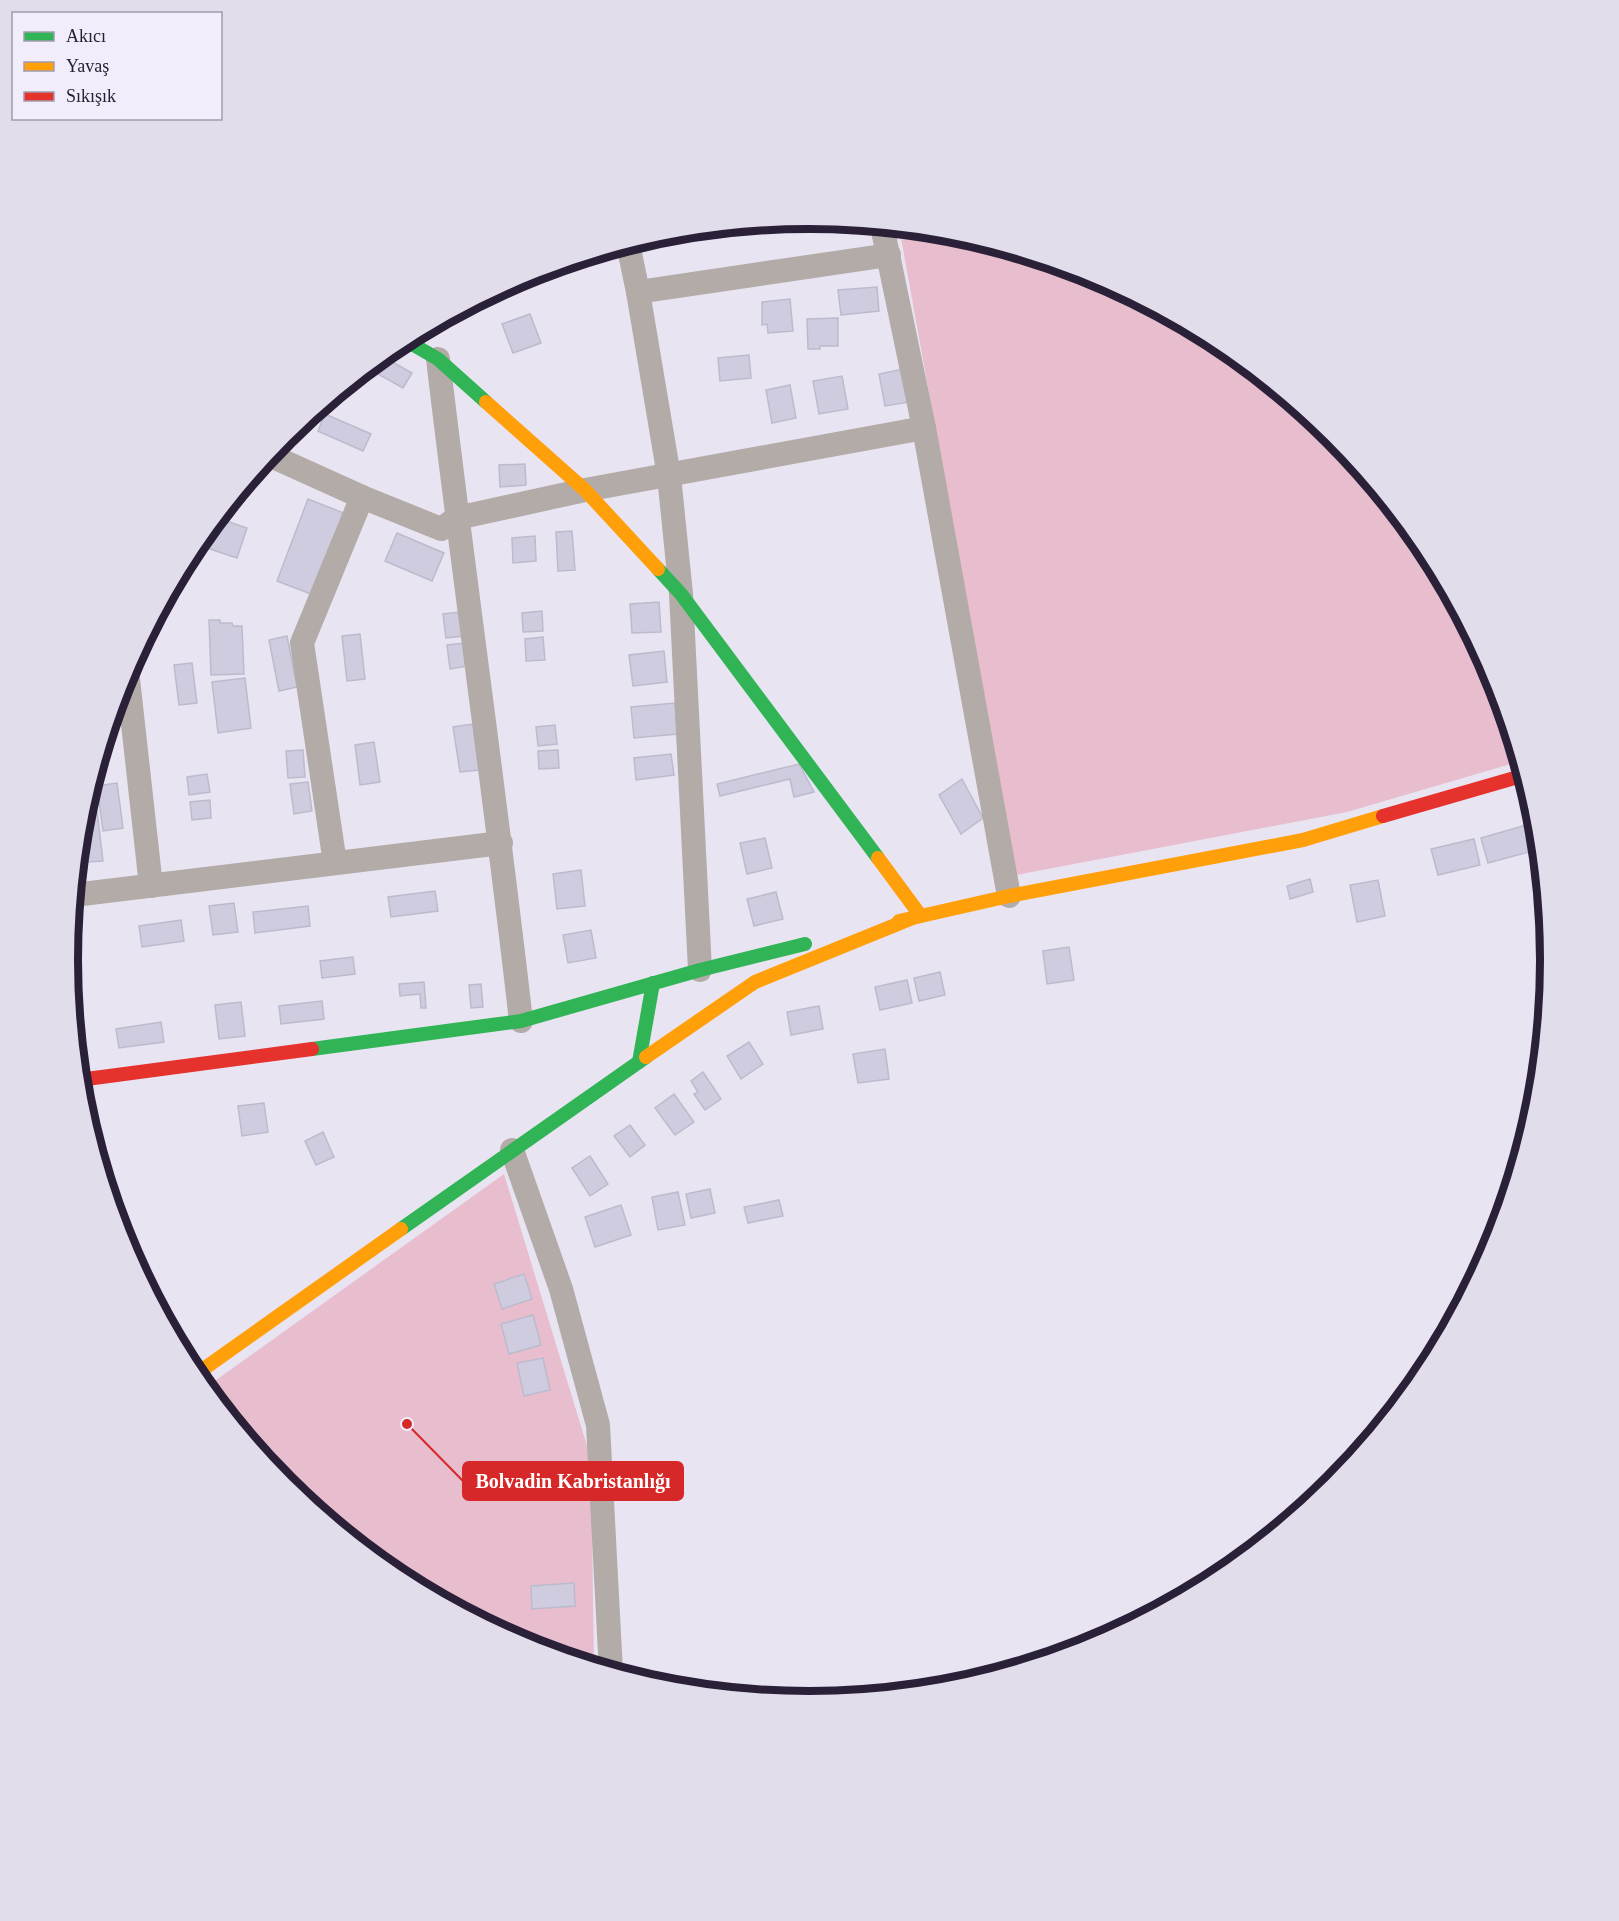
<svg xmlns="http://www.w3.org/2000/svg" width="1619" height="1921" viewBox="0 0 1619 1921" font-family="'Times New Roman',serif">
<rect width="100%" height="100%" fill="#e9e4f2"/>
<g fill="#e8bdce">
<path d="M899 227 955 233 1094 275 1222 344 1334 436 1427 549 1495 677 1521 761 1347 812 1016 875Z"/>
<path d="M504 1174 591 1459 594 1667 525 1646 397 1577 285 1485 205 1388Z"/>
</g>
<g fill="#ceccde" stroke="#bcbbcd" stroke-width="1.5">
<path d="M850 223 871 225 872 231 852 234Z"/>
<path d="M877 287 879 311 841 315 838 290Z"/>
<path d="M790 299 793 331 768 333 767 324 762 325V302Z"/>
<path d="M530 314 541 343 513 353 502 324Z"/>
<path d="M838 318V346H820V349H808L807 319Z"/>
<path d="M749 355 751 378 720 381 718 358Z"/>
<path d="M382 356 412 373 403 388 367 368Z"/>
<path d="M904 369 910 402 885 406 879 374Z"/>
<path d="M842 376 848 409 819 414 813 381Z"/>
<path d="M790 385 796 418 772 423 766 390Z"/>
<path d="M325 414 371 434 363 451 318 431Z"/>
<path d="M525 464 526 485 500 487 499 465Z"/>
<path d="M308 499 346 514 316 596 277 581Z"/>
<path d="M217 518 247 528 237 558 204 547 212 525Z"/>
<path d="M572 531 575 570 558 571 556 532Z"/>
<path d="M397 533 444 553 432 581 385 561Z"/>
<path d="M535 536 536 561 513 563 512 538Z"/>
<path d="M659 602 661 632 632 633 630 604Z"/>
<path d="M542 611 543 631 523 632 522 613Z"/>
<path d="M461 612 464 636 446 638 443 614Z"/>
<path d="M209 620H220V623H232L233 626H242L244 674 211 675Z"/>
<path d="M360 634 365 679 347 681 342 636Z"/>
<path d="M287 636 297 687 279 691 269 640Z"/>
<path d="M543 637 545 660 526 661 525 639Z"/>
<path d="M465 643 468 666 450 669 447 645Z"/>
<path d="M664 651 667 682 633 686 629 655Z"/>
<path d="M192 663 197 703 179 705 174 665Z"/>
<path d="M245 678 251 728 218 733 212 682Z"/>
<path d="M675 703 678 734 634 738 631 707Z"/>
<path d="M473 724 479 770 460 772 453 727Z"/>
<path d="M555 725 557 744 538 746 536 727Z"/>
<path d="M374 742 380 782 360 785 355 745Z"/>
<path d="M303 750 305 777 288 778 286 751Z"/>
<path d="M558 750 559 768 539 769 538 751Z"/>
<path d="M671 754 674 775 636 780 634 758Z"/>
<path d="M799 764 814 792 794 797 790 779 720 796 717 784Z"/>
<path d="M207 774 210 792 189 795 187 777Z"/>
<path d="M962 779 983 818 961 834 939 795Z"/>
<path d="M308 782 312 811 294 814 290 784Z"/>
<path d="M117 783 123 828 103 831 97 786Z"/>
<path d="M210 800 211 818 192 820 190 802Z"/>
<path d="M97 811 103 861 88 862 82 814Z"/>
<path d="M1533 823 1540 849 1488 863 1481 838Z"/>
<path d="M765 838 772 868 747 874 740 843Z"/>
<path d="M1474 839 1480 865 1438 875 1431 849Z"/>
<path d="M581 870 585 906 557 909 553 874Z"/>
<path d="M1310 879 1313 892 1290 899 1287 886Z"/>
<path d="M1378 880 1385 916 1357 922 1350 885Z"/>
<path d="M435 891 438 911 391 917 388 897Z"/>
<path d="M776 892 783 919 754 926 747 899Z"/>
<path d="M234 903 238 932 213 935 209 906Z"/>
<path d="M308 906 310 926 255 933 253 912Z"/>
<path d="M181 920 184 941 142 947 139 926Z"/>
<path d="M591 930 596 958 568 963 563 935Z"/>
<path d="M1069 947 1074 980 1047 984 1043 951Z"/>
<path d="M353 957 355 974 322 978 320 961Z"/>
<path d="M940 972 945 995 919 1001 914 978Z"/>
<path d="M907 980 912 1003 880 1010 875 987Z"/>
<path d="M424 982 426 1008H421L420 994 400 996 399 984Z"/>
<path d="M481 984 483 1007 471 1008 469 985Z"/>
<path d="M322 1001 324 1019 281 1024 279 1006Z"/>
<path d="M241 1002 245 1036 219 1039 215 1005Z"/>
<path d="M819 1006 823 1029 791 1035 787 1012Z"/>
<path d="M81 1013 86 1064 78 1065 73 1014Z"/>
<path d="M161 1022 164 1042 119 1048 116 1029Z"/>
<path d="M749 1042 763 1064 741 1079 727 1056Z"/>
<path d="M885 1049 889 1079 858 1083 853 1054Z"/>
<path d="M703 1072 721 1099 705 1110 694 1094 698 1092 691 1081Z"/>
<path d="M674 1094 694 1122 675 1135 655 1108Z"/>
<path d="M264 1103 268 1132 242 1136 238 1106Z"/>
<path d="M630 1125 645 1145 630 1157 614 1136Z"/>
<path d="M323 1132 334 1157 316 1165 305 1141Z"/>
<path d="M590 1156 608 1184 590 1196 572 1168Z"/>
<path d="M710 1189 715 1213 691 1218 686 1194Z"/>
<path d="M678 1192 685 1225 658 1230 652 1197Z"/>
<path d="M779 1200 783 1216 748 1223 744 1207Z"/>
<path d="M621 1205 631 1235 595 1247 585 1217Z"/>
<path d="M524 1274 532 1299 502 1309 494 1284Z"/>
<path d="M533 1315 541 1345 509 1354 501 1324Z"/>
<path d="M543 1358 550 1390 524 1396 517 1363Z"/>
<path d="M574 1583 575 1606 532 1609 531 1586Z"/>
<path d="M916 1689 940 1690 916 1692Z"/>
</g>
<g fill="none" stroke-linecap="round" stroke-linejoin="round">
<g stroke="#b3aba7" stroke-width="24">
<path d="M882 226 924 428 1009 896"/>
<path d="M628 244 638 292 669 476 681 594 700 970"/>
<path d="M638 292 889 255"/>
<path d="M438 359C464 580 496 800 521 1021"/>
<path d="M269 455 362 497 441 529 457 518 585 490 924 428"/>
<path d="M127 670 151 886"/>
<path d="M335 863 302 643 362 497"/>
<path d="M74 895 501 843"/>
<path d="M512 1150 561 1289 598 1425 611 1672"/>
</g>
<g stroke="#30b455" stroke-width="14">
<path d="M405 340 438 359 486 402"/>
<path d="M658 569 681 594 878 858"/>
<path d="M312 1049 521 1021 700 970 805 944"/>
<path d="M639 1062 653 983"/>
<path d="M401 1229 646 1057"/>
</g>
<g stroke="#ff9f0a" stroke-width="14">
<path d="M486 402 585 490 658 569"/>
<path d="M899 921 1009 896 1303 840 1383 816"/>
<path d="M646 1057 755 982 920 915 878 858"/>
<path d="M195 1375 401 1229"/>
</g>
<g stroke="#e5322d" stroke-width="14">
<path d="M1383 816 1525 775"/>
<path d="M79 1080 312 1049"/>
</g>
</g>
<path d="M0 0H1619V1921H0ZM78 960a731 731 0 1 1 1462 0a731 731 0 1 1-1462 0Z" fill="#e2ddeb" fill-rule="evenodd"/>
<path fill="none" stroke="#2a2139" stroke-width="8" d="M78 960a731 731 0 1 1 1462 0a731 731 0 1 1-1462 0Z"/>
<path fill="none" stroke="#d62828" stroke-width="2" d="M407 1424L463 1481"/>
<circle fill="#d62828" stroke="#f2edfb" stroke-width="2" cx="407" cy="1424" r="6"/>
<rect fill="#d62828" stroke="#d62828" stroke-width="2" x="463" y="1462" width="220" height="38" rx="6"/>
<g font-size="20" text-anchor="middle" font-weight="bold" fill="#fff">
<text x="573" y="1488">Bolvadin Kabristanlığı</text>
</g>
<rect x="12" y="12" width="210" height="108" fill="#f2edfb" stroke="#a29bad" stroke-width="1.5"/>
<rect x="24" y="32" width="30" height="9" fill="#30b455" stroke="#a29bad" stroke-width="1.5"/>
<text x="66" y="42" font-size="18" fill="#2a2139">Akıcı</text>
<rect x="24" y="62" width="30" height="9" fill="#ff9f0a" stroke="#a29bad" stroke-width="1.5"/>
<text x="66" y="72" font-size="18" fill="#2a2139">Yavaş</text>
<rect x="24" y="92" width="30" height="9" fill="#e5322d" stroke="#a29bad" stroke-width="1.5"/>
<text x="66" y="102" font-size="18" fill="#2a2139">Sıkışık</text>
</svg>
